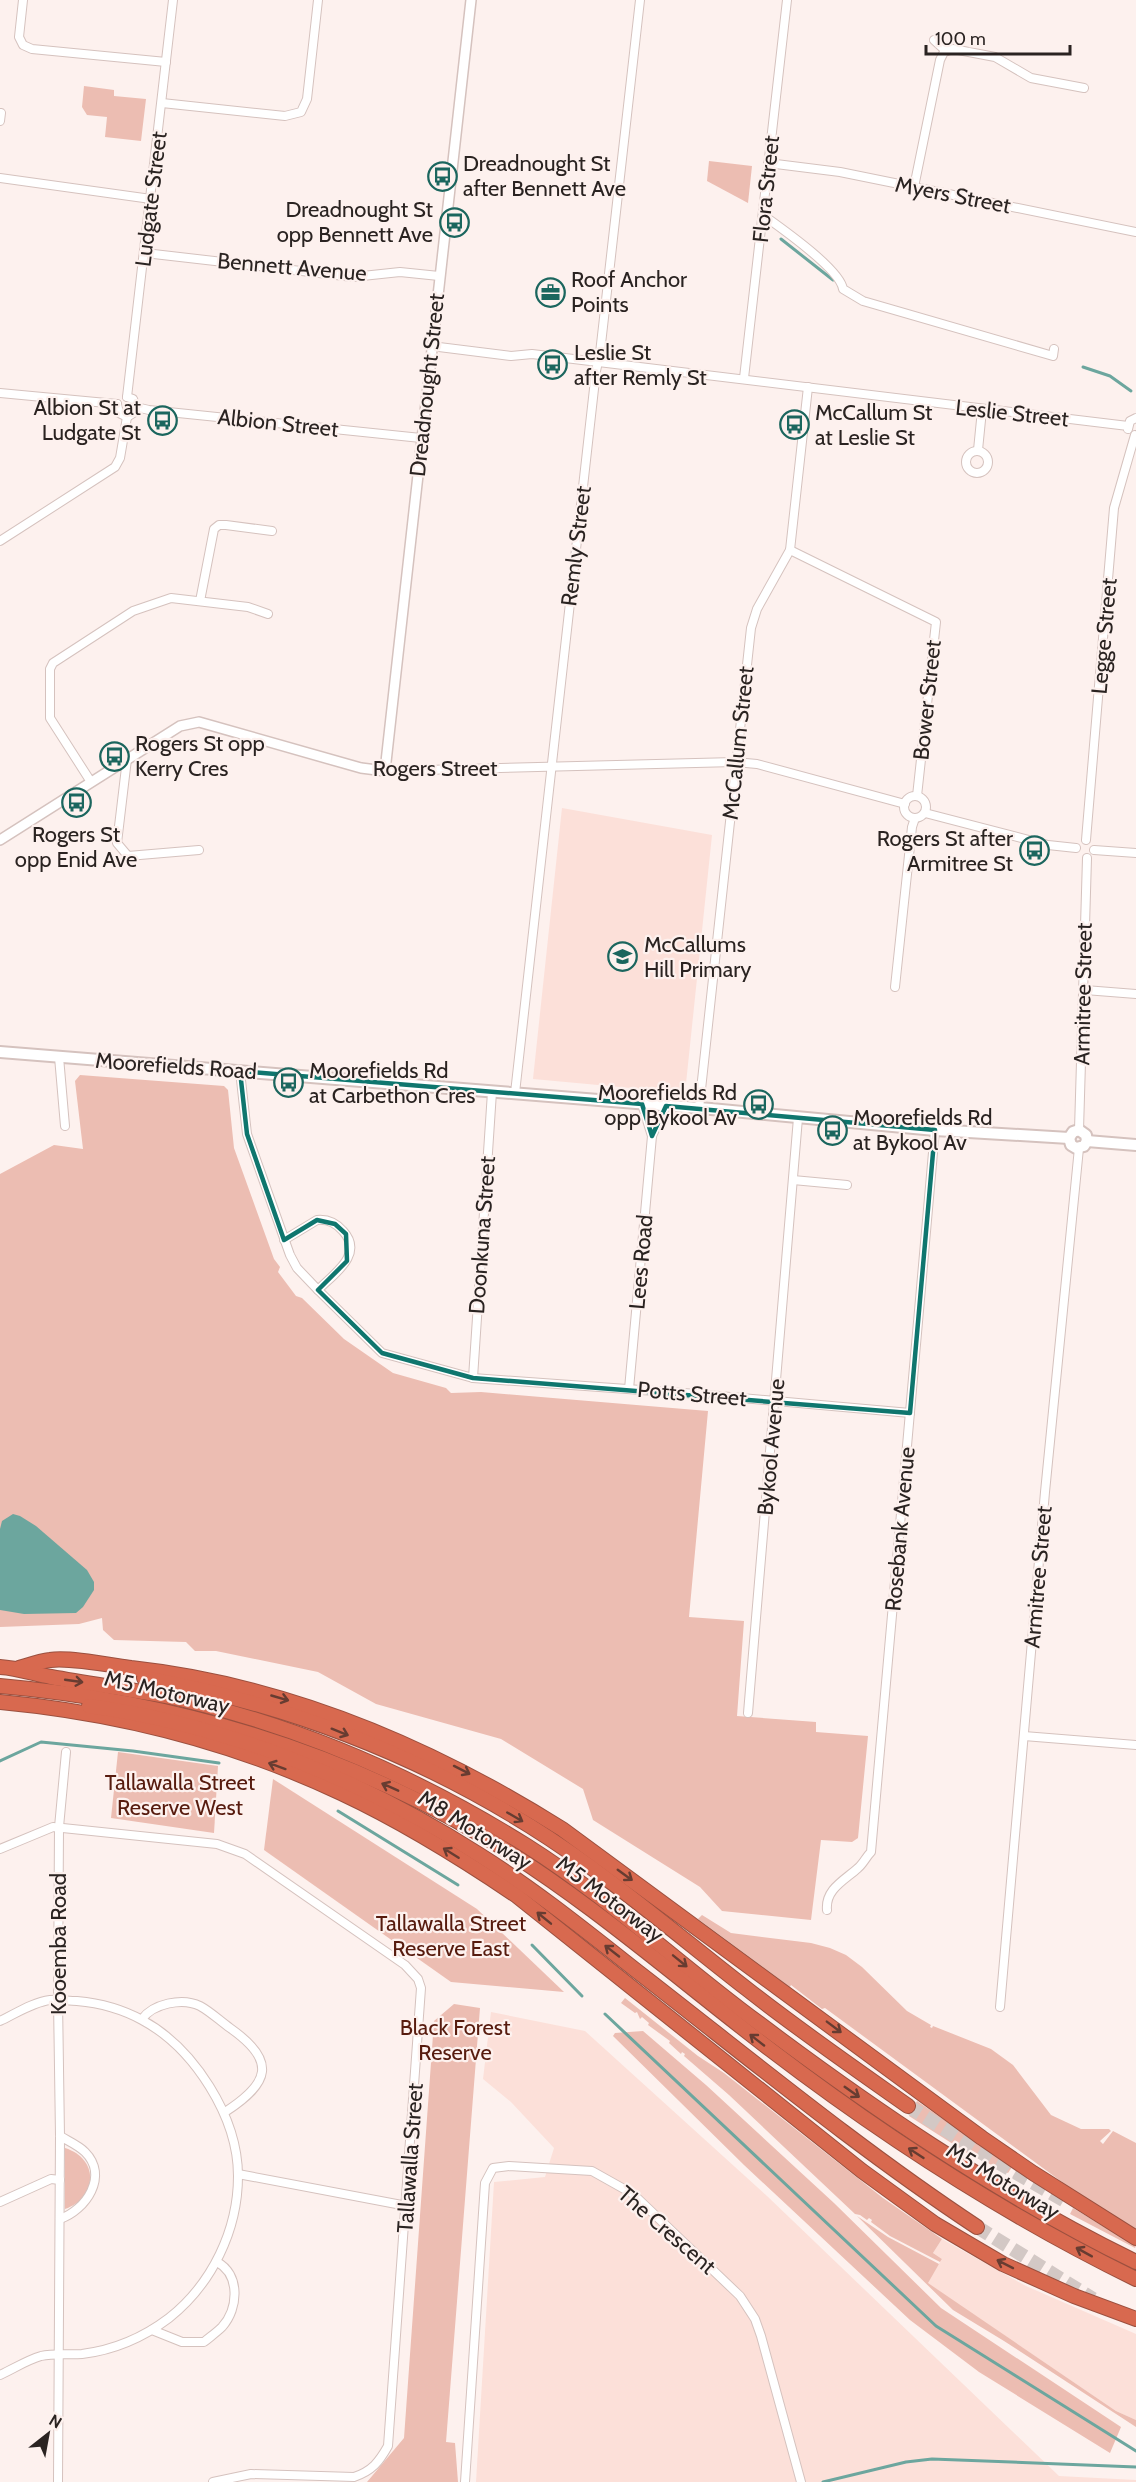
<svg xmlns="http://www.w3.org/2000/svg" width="1136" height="2482" viewBox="0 0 1136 2482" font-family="Cabin,sans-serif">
<rect width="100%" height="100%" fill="#fdf1ee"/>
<g fill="#fce0d9">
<path d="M562 808 712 835 685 1093 533 1079Z"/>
<path d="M491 2012 585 2031 767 2196 1059 2476 1136 2480V2482H476L494 2182 545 2177 554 2148 511 2102 483 2079Z"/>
<path d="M942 2239 1026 2286 1136 2334V2420L1116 2411 927 2283 942 2259 933 2253Z"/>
</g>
<g fill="#ecbdb2">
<path d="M84 86 114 90V96L146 99 141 141 105 137 107 117 87 115 82 107Z"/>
<path d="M709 161 752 166 748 203 707 181Z"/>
<path d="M80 1075 224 1086 228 1090 234 1148 274 1259 280 1267 278 1272 296 1296 302 1298 344 1339 393 1373 446 1388 451 1393 481 1392 708 1411 689 1617 744 1621 737 1716 816 1722V1732L868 1736 858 1838 852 1842 821 1840 811 1920 722 1911 700 1887 593 1820 583 1789 501 1739 376 1704 318 1672 216 1651H195L186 1642 114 1640 103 1630 102 1618 79 1624 0 1627V1174L54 1145 83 1149 75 1081Z"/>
<path d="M118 1752 218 1766 214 1833 111 1818Z"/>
<path d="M273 1779 477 1909 564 1992 451 1982 264 1850Z"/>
<path d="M702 1915 731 1933 811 1943 830 1948 846 1955 862 1967 907 2011 931 2025 930 2027 932 2028 933 2026 991 2049 1013 2065 1051 2115 1081 2129H1109L1111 2131 1100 2141 1103 2144 1113 2131 1136 2143V2232L1061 2185 1062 2182 825 2008 822 2009 791 1985 790 1987 698 1919Z"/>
<path d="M625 1998 698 2056 724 2073 883 2198 942 2239 933 2253 942 2259 940 2262 890 2236 871 2222 872 2220 869 2218 867 2220 860 2215 855 2214 729 2095 684 2056 685 2054 682 2052 681 2054 669 2043 670 2041 648 2025 649 2023 642 2017 640 2019 637 2012 635 2013 621 2003Z"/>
<path d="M454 2004 480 2008 446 2442 455 2443 458 2482H367L404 2438 434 2021Z"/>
<path d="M643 2031 706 2085 834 2203 941 2308 1121 2427 1110 2453 979 2372 910 2320 744 2165 613 2036 615 2033Z"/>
<path d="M917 2101 1012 2167 1008 2173 967 2153 909 2116Z"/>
<path d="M65 2148C100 2159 97 2198 65 2209Z"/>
<path d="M1073 2208 1136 2246 1135 2248 1070 2214Z"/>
<path d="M857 2216 888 2237 939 2264 928 2283 1116 2411 1136 2420V2427L1004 2341 953 2310Z"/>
</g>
<path fill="#6ca69e" d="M13 1514 20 1516 36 1526 87 1570 94 1582V1590L83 1607 76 1613 24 1614 0 1610V1529L2 1521Z"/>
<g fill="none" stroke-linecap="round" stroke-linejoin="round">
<g stroke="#6ca69e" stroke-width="3">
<path d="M781 239 833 280"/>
<path d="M1083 367 1110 376 1131 391"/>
<path d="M0 1761 41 1742 133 1751 219 1763"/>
<path d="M338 1811 458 1885"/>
<path d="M532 1945 582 1996"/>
<path d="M605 2014 936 2326 1136 2451"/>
<path d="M823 2482 906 2462 932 2459 1136 2467"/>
</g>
<g stroke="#d3c8c5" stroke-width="14" stroke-dasharray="14 7" stroke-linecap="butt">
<path d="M908 2106 987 2156 1067 2202"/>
<path d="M977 2227 1093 2299"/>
</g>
<defs>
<g id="minor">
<path d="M23 0 19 37 23 45 32 49 166 62"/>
<path d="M934 40 946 51"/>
<path d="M162 103 285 116 301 112 307 99 318 0"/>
<path d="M0 121 1 113"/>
<path d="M768 163 840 172 1136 232"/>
<path d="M0 178 151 199"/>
<path d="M914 187 940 60 944 52 953 49 995 57 1031 78 1084 88"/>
<path d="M763 215C781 228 840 269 843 289L863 301 1053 356 1054 349"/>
<path d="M145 253 353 277 400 272 439 276"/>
<path d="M431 346 511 356 532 354 1128 426"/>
<path d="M744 378 787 0"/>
<path d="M0 393 117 404"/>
<path d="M127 397 173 0"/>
<path d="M117 404 119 413 127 417"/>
<path d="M136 407 149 410 421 438"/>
<path d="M127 417 135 412 136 407 133 399 127 397"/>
<path d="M1128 429 1130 421 1136 418"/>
<path d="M978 450 982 410"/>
<circle cx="977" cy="462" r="11"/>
<path d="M0 541 115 467 120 458 127 417"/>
<path d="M790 550 936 622 917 796"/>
<path d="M200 601 214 529 219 525H226L272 531"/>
<path d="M127 759 117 843 128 856 199 850"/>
<path d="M385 771 735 762 757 764 905 804"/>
<path d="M91 782 50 718V669L53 663 133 611 171 598 248 607 268 614"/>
<circle cx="915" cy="807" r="11"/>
<path d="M925 813 1048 845 1076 848"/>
<path d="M1086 840 1114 508 1135 435"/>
<path d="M1094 850 1136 853"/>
<path d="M895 987 912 827 915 818"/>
<path d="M1085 990 1136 994"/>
<path d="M59 1057 65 1126"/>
<path d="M240 1071 247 1134 290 1255 297 1268 318 1290 382 1353 473 1378 697 1394 910 1413"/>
<path d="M515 1093 596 371 600 353 640 0"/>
<path d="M642 1104 652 1136"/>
<path d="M699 1108 751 628 757 609 790 550 808 387"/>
<path d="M1079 1130 1087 858"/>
<path d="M793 1180 847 1185"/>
<path d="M284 1240 317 1220C327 1219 336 1223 343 1231 365 1255 332 1275 318 1290"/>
<path d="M473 1378 492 1092"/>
<path d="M629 1389 652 1136 666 1106"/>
<path d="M748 1713 798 1118"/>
<path d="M1024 1736 1136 1745"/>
<path d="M0 1849 53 1827 217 1844 245 1854 405 1965 418 1979 421 1988 388 2446C379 2462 372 2471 354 2477L251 2474 213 2482"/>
<path d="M827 1910C825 1889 845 1880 858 1868 863 1864 866 1857 871 1852L935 1130"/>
<path d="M1000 2007 1045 1492 1079 1148"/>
<path d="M142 2019C153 2004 182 1997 200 2006 211 2012 220 2021 230 2028 277 2061 270 2083 225 2112"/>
<path d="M0 2021C15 2014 33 2002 50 2000 59 1999 68 2001 77 2001 99 2003 122 2009 142 2020 194 2048 238 2117 238 2176 238 2230 212 2284 169 2318 144 2337 114 2350 82 2354 69 2355 54 2353 41 2356 27 2360 13 2369 0 2375"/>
<path d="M238 2174 407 2206"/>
<path d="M0 2202 51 2179 60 2180"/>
<path d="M60 2219C86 2210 109 2176 85 2152 78 2145 68 2141 60 2136"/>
<path d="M152 2330 182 2342H204C210 2337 217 2332 222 2327 239 2308 240 2274 217 2262"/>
<path d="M58 2482 60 2136 58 2000 59 1827 66 1752"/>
<path d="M465 2482 485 2183 493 2168 509 2166 592 2171 633 2194 740 2296 755 2319 761 2336 801 2482"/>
</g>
<path id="tertiary" d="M0 840 180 726 199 722 361 768 385 771 471 0"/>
<g id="secondary">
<path d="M0 1052 711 1109 935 1130 1069 1138"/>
<path d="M1069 1138 1073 1132 1079 1130 1086 1135 1087 1141"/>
<path d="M1069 1138 1071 1145 1076 1148 1084 1146 1087 1141"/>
<path d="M1087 1141 1136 1145"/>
</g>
<g id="motorway">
<path d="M0 1667C18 1668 34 1674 51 1677 94 1685 137 1690 180 1699 304 1728 420 1779 527 1846 603 1894 669 1955 740 2009 865 2104 995 2193 1136 2262"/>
<path d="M19 1668C29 1665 40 1661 50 1660 69 1657 110 1665 131 1668 286 1685 430 1746 562 1829L982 2138 1033 2173 1136 2238"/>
<path d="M144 1678C281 1703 412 1752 530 1826 607 1874 676 1934 747 1989 799 2030 854 2068 908 2106"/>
<path d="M0 1686C172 1701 340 1750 488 1839 589 1900 678 1979 771 2050 885 2137 1007 2216 1136 2279"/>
<path d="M0 1702C117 1713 235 1743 341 1793 403 1822 461 1858 517 1896L862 2171 935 2224 1003 2264 1074 2296 1136 2319"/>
<path d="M89 1706C227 1725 361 1779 478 1854 534 1889 586 1931 638 1972 749 2058 859 2149 977 2227"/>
</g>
</defs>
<use href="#minor" stroke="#d5c2be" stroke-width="10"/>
<use href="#tertiary" stroke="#d5c2be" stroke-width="12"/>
<use href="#secondary" stroke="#d5c2be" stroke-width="14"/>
<use href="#motorway" stroke="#9b503f" stroke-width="16"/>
<use href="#minor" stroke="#fff" stroke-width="8"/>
<use href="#tertiary" stroke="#fff" stroke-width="9"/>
<use href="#secondary" stroke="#fff" stroke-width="10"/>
<use href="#motorway" stroke="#d8694f" stroke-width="14"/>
</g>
<defs><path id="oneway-shaft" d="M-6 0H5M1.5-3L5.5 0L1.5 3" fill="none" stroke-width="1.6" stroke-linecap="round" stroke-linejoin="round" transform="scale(1.5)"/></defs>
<g stroke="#673c31">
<use href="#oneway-shaft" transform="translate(74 1681) rotate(8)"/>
<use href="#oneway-shaft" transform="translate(280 1698) rotate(16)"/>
<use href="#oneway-shaft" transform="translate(340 1732) rotate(22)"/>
<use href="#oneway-shaft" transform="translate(277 1766) rotate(-160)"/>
<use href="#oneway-shaft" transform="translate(462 1770) rotate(27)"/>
<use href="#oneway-shaft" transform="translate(390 1787) rotate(-156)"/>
<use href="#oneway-shaft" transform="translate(515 1817) rotate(30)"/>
<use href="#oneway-shaft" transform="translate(451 1853) rotate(-148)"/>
<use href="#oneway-shaft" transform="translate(625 1875) rotate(36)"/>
<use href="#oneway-shaft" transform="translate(544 1918) rotate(-141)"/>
<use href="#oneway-shaft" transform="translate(612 1951) rotate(-142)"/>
<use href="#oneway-shaft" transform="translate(680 1961) rotate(39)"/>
<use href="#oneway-shaft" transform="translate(834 2027) rotate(37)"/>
<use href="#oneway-shaft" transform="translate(757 2040) rotate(-142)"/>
<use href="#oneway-shaft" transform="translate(852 2092) rotate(35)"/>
<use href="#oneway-shaft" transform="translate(916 2153) rotate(-147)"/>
<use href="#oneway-shaft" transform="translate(1084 2252) rotate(-151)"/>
<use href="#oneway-shaft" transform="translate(1005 2264) rotate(-153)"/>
</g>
<path fill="none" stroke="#0f766e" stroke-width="4.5" stroke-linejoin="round" d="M240 1071 642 1104 652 1136 666 1106 935 1130 910 1413 473 1378 382 1353 318 1290 347 1261 346 1234 335 1224 317 1220 284 1240 247 1134Z"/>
<defs>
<symbol id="bus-ring" viewBox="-11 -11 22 22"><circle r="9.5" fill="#fdf1ee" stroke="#1b665e" stroke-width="1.5"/><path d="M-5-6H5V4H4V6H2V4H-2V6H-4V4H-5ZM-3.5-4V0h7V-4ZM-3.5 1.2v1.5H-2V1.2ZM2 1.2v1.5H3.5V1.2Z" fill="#1b665e"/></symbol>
<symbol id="office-ring" viewBox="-11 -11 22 22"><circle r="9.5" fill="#fdf1ee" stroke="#1b665e" stroke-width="1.5"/><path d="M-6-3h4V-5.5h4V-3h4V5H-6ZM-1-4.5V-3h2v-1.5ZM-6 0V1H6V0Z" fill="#1b665e"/></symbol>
<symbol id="school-ring" viewBox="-11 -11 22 22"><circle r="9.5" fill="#fdf1ee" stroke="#1b665e" stroke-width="1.5"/><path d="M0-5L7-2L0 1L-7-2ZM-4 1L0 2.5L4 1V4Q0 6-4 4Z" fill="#1b665e"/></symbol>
</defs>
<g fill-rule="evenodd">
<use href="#bus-ring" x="426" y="160" width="33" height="33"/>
<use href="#bus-ring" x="438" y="206" width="33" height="33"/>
<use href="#office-ring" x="534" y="276" width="33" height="33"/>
<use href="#bus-ring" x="536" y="348" width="33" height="33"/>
<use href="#bus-ring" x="146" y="404" width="33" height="33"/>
<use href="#bus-ring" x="778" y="408" width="33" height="33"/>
<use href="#bus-ring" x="98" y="740" width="33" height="33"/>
<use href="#bus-ring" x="60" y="786" width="33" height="33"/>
<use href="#bus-ring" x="1018" y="834" width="33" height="33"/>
<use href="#school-ring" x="606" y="940" width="33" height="33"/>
<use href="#bus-ring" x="272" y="1066" width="33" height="33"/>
<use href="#bus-ring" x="742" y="1088" width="33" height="33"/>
<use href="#bus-ring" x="816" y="1114" width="33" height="33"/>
</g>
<g text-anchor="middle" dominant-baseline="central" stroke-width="4.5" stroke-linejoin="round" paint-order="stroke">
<g font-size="22" fill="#2a2321" stroke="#fdf1ee" text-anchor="start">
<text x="463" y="163">Dreadnought St<tspan x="463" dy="25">after Bennett Ave</tspan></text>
<text x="433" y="209" text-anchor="end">Dreadnought St<tspan x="433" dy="25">opp Bennett Ave</tspan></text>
<text x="571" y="279">Roof Anchor<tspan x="571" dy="25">Points</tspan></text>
<text x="574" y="352">Leslie St<tspan x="574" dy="25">after Remly St</tspan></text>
<text x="141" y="407" text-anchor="end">Albion St at<tspan x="141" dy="25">Ludgate St</tspan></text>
<text x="815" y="412">McCallum St<tspan x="815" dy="25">at Leslie St</tspan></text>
<text x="135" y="743">Rogers St opp<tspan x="135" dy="25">Kerry Cres</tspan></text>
<text x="76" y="834" text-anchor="middle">Rogers St<tspan x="76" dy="25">opp Enid Ave</tspan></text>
<text x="1013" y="838" text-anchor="end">Rogers St after<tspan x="1013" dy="25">Armitree St</tspan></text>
<text x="644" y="944">McCallums<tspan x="644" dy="25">Hill Primary</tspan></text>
<text x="309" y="1070">Moorefields Rd<tspan x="309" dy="25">at Carbethon Cres</tspan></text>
<text x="737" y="1092" text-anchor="end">Moorefields Rd<tspan x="737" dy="25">opp Bykool Av</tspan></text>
<text x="853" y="1117">Moorefields Rd<tspan x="853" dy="25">at Bykool Av</tspan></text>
</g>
<g font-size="22" fill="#2a2321" stroke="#fdf1ee">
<text transform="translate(766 189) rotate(-84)">Flora Street</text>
<text transform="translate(953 195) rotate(11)">Myers Street</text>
<text transform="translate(151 199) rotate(-83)">Ludgate Street</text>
<text transform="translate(292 267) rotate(5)">Bennett Avenue</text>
<text transform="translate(427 385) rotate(-84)">Dreadnought Street</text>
<text transform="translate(1012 413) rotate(6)">Leslie Street</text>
<text transform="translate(278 423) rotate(6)">Albion Street</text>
<text transform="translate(576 546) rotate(-83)">Remly Street</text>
<text transform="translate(1104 636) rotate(-85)">Legge Street</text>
<text transform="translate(927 700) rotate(-84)">Bower Street</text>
<text transform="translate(738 743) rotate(-84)">McCallum Street</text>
<text x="435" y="768">Rogers Street</text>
<text transform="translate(1083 994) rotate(-89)">Armitree Street</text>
<text transform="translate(176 1066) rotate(4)">Moorefields Road</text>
<text transform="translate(482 1235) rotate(-86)">Doonkuna Street</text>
<text transform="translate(641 1262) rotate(-85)">Lees Road</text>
<text transform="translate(692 1394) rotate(5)">Potts Street</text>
<text transform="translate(771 1447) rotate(-85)">Bykool Avenue</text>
<text transform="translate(900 1529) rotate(-85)">Rosebank Avenue</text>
<text transform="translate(1038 1577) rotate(-85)">Armitree Street</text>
<text transform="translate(167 1692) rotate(13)">M5 Motorway</text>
<text transform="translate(475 1830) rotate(32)">M8 Motorway</text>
<text transform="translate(610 1899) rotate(37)">M5 Motorway</text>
<text transform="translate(58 1944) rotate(-90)">Kooemba Road</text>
<text transform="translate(410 2158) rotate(-86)">Tallawalla Street</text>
<text transform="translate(1003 2181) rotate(31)">M5 Motorway</text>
<text transform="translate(667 2230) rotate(41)">The Crescent</text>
</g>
<g font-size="22" fill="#571b0e" stroke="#fdf1ee">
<text x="180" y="1782">Tallawalla Street<tspan x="180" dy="25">Reserve West</tspan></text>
<text x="451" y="1923">Tallawalla Street<tspan x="451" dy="25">Reserve East</tspan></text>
<text x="455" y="2027">Black Forest<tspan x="455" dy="25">Reserve</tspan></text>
</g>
</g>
<g transform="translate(48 2434) rotate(31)" stroke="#fdf1ee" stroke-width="4.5" paint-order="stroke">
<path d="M0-4.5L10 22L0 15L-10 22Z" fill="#2a2321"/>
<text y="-9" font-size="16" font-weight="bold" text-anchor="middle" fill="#2a2321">N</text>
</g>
<path d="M926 45v9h144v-9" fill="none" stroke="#2a2321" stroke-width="3"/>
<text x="935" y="45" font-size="18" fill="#2a2321" stroke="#fdf1ee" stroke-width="4.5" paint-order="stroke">100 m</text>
</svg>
